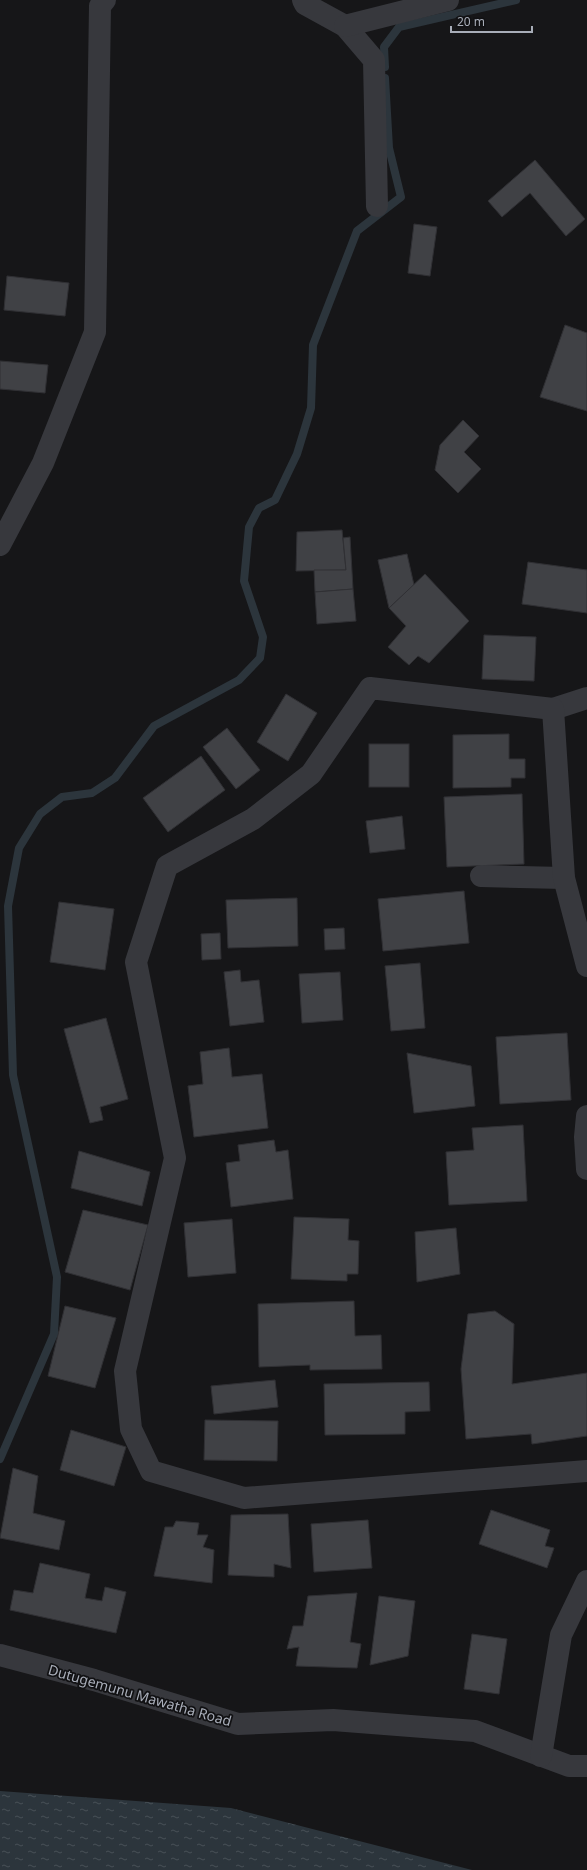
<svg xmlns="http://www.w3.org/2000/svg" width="587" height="1870" viewBox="0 0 587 1870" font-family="'Noto Sans',sans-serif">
<defs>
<pattern id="water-ripples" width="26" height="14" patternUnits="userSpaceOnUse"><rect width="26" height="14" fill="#2c353c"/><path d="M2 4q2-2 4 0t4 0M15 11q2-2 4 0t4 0" fill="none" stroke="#485056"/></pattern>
</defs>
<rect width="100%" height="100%" fill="#161618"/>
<path fill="url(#water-ripples)" d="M0 1791 231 1808 472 1870H0Z"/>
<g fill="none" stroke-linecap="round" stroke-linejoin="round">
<g stroke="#2c353c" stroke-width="8">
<path d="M385 67 384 47 399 27 516 0"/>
<path d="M0 1459 54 1334 57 1277 13 1075 8 906 19 848 40 814 62 797 92 793 115 778 154 726 239 680 260 658 263 637 244 581 249 527 259 508 275 500 297 454 311 408 313 345 357 231 401 197 389 148 385 78"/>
</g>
</g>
<g fill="#404145" stroke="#303034">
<path d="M535 160 585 219 566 236 530 193 502 217 488 201Z"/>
<path d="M414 224 437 227 430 276 408 273Z"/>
<path d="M7 276 69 283 65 316 4 310Z"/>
<path d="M565 325 587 333V411L540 397Z"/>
<path d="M0 361 48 365 45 393 0 389Z"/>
<path d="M463 420 479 436 464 452 481 469 458 493 435 470 440 445Z"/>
<path d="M342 530 346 570 296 571 297 532Z"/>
<path d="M350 537 353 589 315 592 314 570H346L343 538Z"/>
<path d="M407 554 414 585 389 608 378 560Z"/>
<path d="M528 562 587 570V613L522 604Z"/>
<path d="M425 574 469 621 429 663 418 656 409 665 388 647 406 626 389 608Z"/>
<path d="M353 589 356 621 317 624 315 592Z"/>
<path d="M484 635 536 637 534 681 482 679Z"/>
<path d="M286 694 317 713 288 761 257 742Z"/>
<path d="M227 728 260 770 236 789 203 747Z"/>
<path d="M509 734V759H525V778H511V787L453 788V735Z"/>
<rect x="369" y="744" width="40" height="43"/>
<path d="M201 756 225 790 168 832 143 798Z"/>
<path d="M522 794 524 864 447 867 444 797Z"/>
<path d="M402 816 405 849 370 853 366 821Z"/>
<path d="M464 891 469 943 383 951 378 899Z"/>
<path d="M297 898 298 946 228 948 226 900Z"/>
<path d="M59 902 114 909 105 970 50 962Z"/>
<path d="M344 928 345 949 325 950 324 929Z"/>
<path d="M220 933 221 959 202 960 201 934Z"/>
<path d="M420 963 425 1028 391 1031 385 966Z"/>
<path d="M240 970 241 982 259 980 264 1022 230 1026 224 972Z"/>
<path d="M340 972 343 1020 302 1023 299 974Z"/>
<path d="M106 1018 128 1099 100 1107 103 1120 90 1123 64 1029Z"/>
<path d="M567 1033 571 1100 500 1104 496 1037Z"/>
<path d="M229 1048 232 1077 262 1074 268 1128 194 1137 188 1086 203 1084 200 1052Z"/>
<path d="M407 1053 471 1066 475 1106 414 1113Z"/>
<path d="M523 1125 527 1201 449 1205 446 1152 474 1150 472 1128Z"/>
<path d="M274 1140 276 1152 288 1150 293 1199 231 1207 226 1163 240 1161 238 1145Z"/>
<path d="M79 1151 150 1172 142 1206 71 1188Z"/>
<path d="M83 1210 148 1225 130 1290 65 1272Z"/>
<path d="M294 1217 349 1219 348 1240 359 1241 358 1274H347V1281L291 1279Z"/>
<path d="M232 1219 236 1273 188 1277 184 1223Z"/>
<path d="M456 1228 460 1274 417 1282 415 1232Z"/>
<path d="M354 1301 355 1336 381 1335 382 1369 310 1370V1365L259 1367 258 1304Z"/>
<path d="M65 1306 116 1318 95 1388 48 1376Z"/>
<path d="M495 1311 514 1324 512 1384 587 1373V1436L532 1444 531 1434 466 1439 461 1369 468 1314Z"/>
<path d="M275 1380 278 1407 214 1414 211 1386Z"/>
<path d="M429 1382 430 1411 405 1412V1434L325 1435 324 1384Z"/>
<path d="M205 1420 278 1421 277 1461 204 1460Z"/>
<path d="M71 1430 126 1447 114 1486 60 1470Z"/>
<path d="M13 1468 38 1476 33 1513 65 1521 59 1550 0 1538Z"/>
<path d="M491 1510 550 1530 545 1546 554 1548 547 1568 479 1544Z"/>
<path d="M288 1514 291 1568 274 1564V1577L228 1575 231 1515Z"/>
<path d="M368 1520 372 1568 314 1572 311 1524Z"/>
<path d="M176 1521 199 1523 197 1535H208L203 1547 214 1550 212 1583 154 1576 165 1527H173Z"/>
<path d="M40 1563 90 1574 85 1598 102 1601 105 1587 126 1592 116 1633 10 1610 14 1590 33 1593Z"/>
<path d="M357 1593 350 1642 361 1644 357 1668 296 1666 299 1647 287 1649 293 1626H303L308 1596Z"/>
<path d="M379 1596 415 1601 408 1656 370 1665Z"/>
<path d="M472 1634 507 1639 499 1694 464 1689Z"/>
</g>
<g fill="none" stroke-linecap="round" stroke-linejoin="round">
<g stroke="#37383d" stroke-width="22">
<path d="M303 0 305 4 345 26 374 60 377 206"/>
<path d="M345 26 448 0"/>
<path d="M0 545 43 463 95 332 100 6 105 0"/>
<path d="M553 709 587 698"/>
<path d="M481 876 564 878"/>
<path d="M587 966 564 878 553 709 370 688 311 774 253 819 167 866 136 962 175 1158 125 1371 131 1429 151 1471 244 1498 587 1471"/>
<path d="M587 1116 585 1137 587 1169"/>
<path d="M0 1655 94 1680 238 1724 333 1720 475 1731 569 1766H587"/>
<path d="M541 1756 561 1635 587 1581"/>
</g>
</g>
<g text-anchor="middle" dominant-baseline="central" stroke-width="3.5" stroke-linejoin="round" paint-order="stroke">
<g font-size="14" fill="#a8adb8" stroke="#111113">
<text transform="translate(140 1695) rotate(16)">Dutugemunu Mawatha Road</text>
</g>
</g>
<path d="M451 26v6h81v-6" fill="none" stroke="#a8adb8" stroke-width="2"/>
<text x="457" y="26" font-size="12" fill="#a8adb8" stroke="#111113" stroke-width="3" paint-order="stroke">20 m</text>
</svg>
